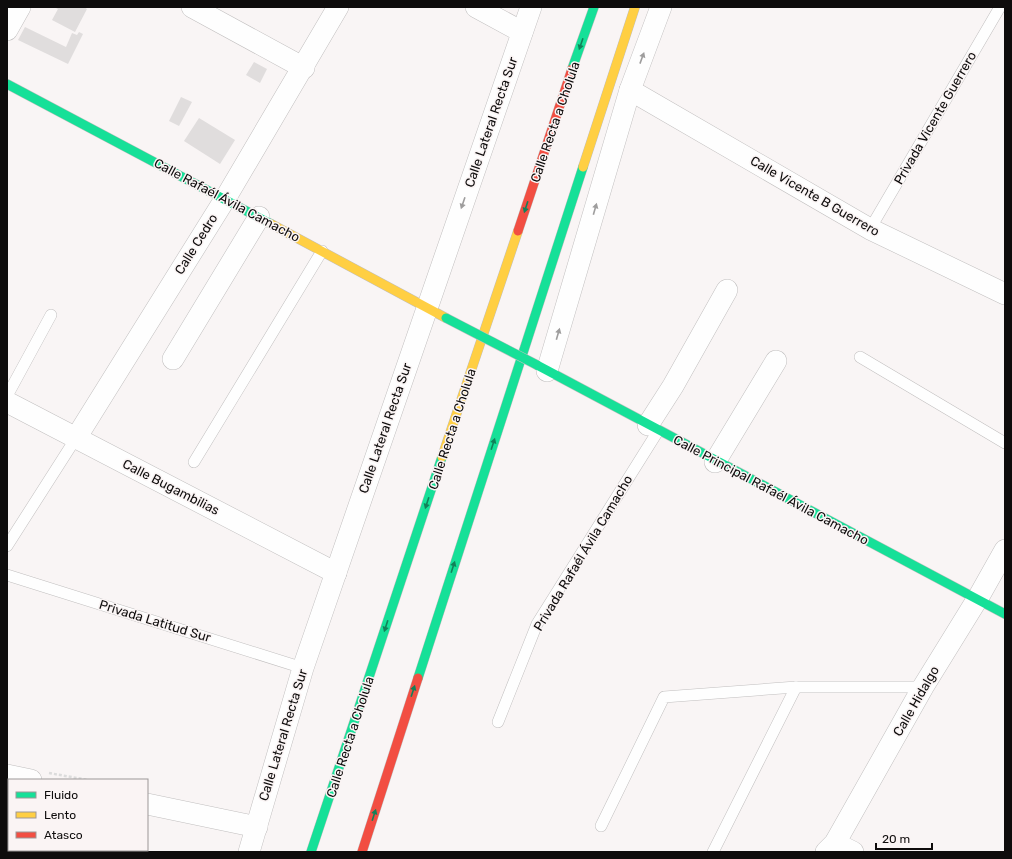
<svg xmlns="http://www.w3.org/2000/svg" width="1012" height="859" viewBox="0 0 1012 859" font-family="Rubik,sans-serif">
<rect width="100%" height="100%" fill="#f9f5f5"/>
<g fill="#e0dddd">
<path d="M54 7H84L87 9 75 32 52 20 58 9Z"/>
<path d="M25 27 66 47 72 33 77 35 79 32 83 34 68 64 18 40Z"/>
<path d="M254 62 267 69 260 83 246 75Z"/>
<path d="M181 97 192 102 179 126 169 121Z"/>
<path d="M199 118 235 140 220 164 184 141Z"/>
</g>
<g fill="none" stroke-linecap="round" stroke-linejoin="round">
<defs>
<g id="lane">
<path d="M870 229 1000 7"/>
<path d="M860 357 1005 443"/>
<path d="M7 396 51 315"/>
<path d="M194 462 322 251"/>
<path d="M7 546 76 438"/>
<path d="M7 575 303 668"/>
<path d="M498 722 537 624 658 431"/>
<path d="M601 826 664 697 796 687H923"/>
<path d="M713 852 796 687"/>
</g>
<g id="street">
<path d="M192 7 304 68"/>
<path d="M476 7 522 32"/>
<path d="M7 30 20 7"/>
<path d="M630 90 870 229 1005 294"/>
<path d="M173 359 259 217"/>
<path d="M547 371 630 90 661 7"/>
<path d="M7 402 336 573"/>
<path d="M648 425 673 386 727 290"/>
<path d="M76 438 225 199 338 7"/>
<path d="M715 462 776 361"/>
<path d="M7 775 31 780"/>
<path d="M147 804 257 827"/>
<path d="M835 843 853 852"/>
<path d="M249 852 303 668 531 7"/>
<path d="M826 852 835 843 923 687 978 598 1005 550"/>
</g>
<g id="fast">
<path d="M572 69 594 7"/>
<path d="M7 84 271 224"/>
<path d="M537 365 1005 614"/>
<path d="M418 678 583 167"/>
<path d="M311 852 442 457"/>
</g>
<g id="slow">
<path d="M583 167 635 7"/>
<path d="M271 224 446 318"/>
<path d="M442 457 518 231"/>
</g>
<g id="jam">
<path d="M518 231 572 69"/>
<path d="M362 852 418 678"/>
</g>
</defs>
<use href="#lane" stroke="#c1bfbf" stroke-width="12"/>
<use href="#street" stroke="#c1bfbf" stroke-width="22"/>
<use href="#fast" stroke="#c1bfbf" stroke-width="10"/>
<use href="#slow" stroke="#c1bfbf" stroke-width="10"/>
<use href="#jam" stroke="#c1bfbf" stroke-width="10"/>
<path stroke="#dcdcdc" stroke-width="2.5" stroke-dasharray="3 2" stroke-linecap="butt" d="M49 773 88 780"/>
<use href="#lane" stroke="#fefefe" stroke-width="11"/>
<use href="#street" stroke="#fefefe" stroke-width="21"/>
<use href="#fast" stroke="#16e098" stroke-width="9"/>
<use href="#slow" stroke="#ffcf43" stroke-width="9"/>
<use href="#jam" stroke="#f24e42" stroke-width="9"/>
<defs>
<path id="fast-bridge" d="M446 318 537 365"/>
</defs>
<use href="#fast-bridge" stroke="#c1bfbf" stroke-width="10" stroke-linecap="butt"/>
<use href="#fast-bridge" stroke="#16e098" stroke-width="9"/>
</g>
<defs><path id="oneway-solid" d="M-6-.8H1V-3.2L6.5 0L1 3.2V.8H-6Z"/></defs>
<g fill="#128159">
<use href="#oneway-solid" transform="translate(581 44) rotate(109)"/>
<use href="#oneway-solid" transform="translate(526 207) rotate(108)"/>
<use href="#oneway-solid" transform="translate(493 444) rotate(-72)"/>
<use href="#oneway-solid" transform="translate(427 503) rotate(108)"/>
<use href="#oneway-solid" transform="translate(453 567) rotate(-72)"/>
<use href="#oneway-solid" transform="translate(386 626) rotate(108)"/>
<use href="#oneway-solid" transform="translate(413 691) rotate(-72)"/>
<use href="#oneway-solid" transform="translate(374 815) rotate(-72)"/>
</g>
<g fill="#9e9d9d">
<use href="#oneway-solid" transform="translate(642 58) rotate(-70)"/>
<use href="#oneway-solid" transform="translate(463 203) rotate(109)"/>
<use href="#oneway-solid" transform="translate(595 209) rotate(-74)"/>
<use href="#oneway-solid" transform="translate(558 334) rotate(-74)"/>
</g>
<g text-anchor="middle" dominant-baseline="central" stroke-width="3" stroke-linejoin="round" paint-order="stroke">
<g font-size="13" fill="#0e0c0c" stroke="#faf4f4">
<text transform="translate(935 118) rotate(-60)">Privada Vicente Guerrero</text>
<text transform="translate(491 122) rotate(-71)">Calle Lateral Recta Sur</text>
<text transform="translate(555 122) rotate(-71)">Calle Recta a Cholula</text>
<text transform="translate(815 196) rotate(30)">Calle Vicente B Guerrero</text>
<text transform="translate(227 200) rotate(28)">Calle Rafaél Ávila Camacho</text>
<text transform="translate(196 244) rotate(-58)">Calle Cedro</text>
<text transform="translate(385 428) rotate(-71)">Calle Lateral Recta Sur</text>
<text transform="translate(452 429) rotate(-72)">Calle Recta a Cholula</text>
<text transform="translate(171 487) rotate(27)">Calle Bugambilias</text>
<text transform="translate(771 490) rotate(28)">Calle Principal Rafaél Ávila Camacho</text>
<text transform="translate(583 553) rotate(-59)">Privada Rafaél Ávila Camacho</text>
<text transform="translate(155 621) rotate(17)">Privada Latitud Sur</text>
<text transform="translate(916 701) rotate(-60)">Calle Hidalgo</text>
<text transform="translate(283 735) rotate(-73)">Calle Lateral Recta Sur</text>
<text transform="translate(350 737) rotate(-72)">Calle Recta a Cholula</text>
</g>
</g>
<rect width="1012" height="859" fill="none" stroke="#0e0c0c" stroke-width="16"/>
<rect x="8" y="779" width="140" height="72" fill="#faf4f4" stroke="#9c9797"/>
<rect x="16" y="792" width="20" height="6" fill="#16e098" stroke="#9c9797"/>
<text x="44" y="799" font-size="12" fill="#0e0c0c">Fluido</text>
<rect x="16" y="812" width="20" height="6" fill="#ffcf43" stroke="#9c9797"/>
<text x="44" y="819" font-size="12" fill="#0e0c0c">Lento</text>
<rect x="16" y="832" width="20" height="6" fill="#f24e42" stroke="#9c9797"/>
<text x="44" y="839" font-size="12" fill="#0e0c0c">Atasco</text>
<path d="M876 843v6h56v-6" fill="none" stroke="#0e0c0c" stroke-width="2"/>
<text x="882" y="843" font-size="12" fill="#0e0c0c" stroke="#faf4f4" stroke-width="3" paint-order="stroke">20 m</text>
</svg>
